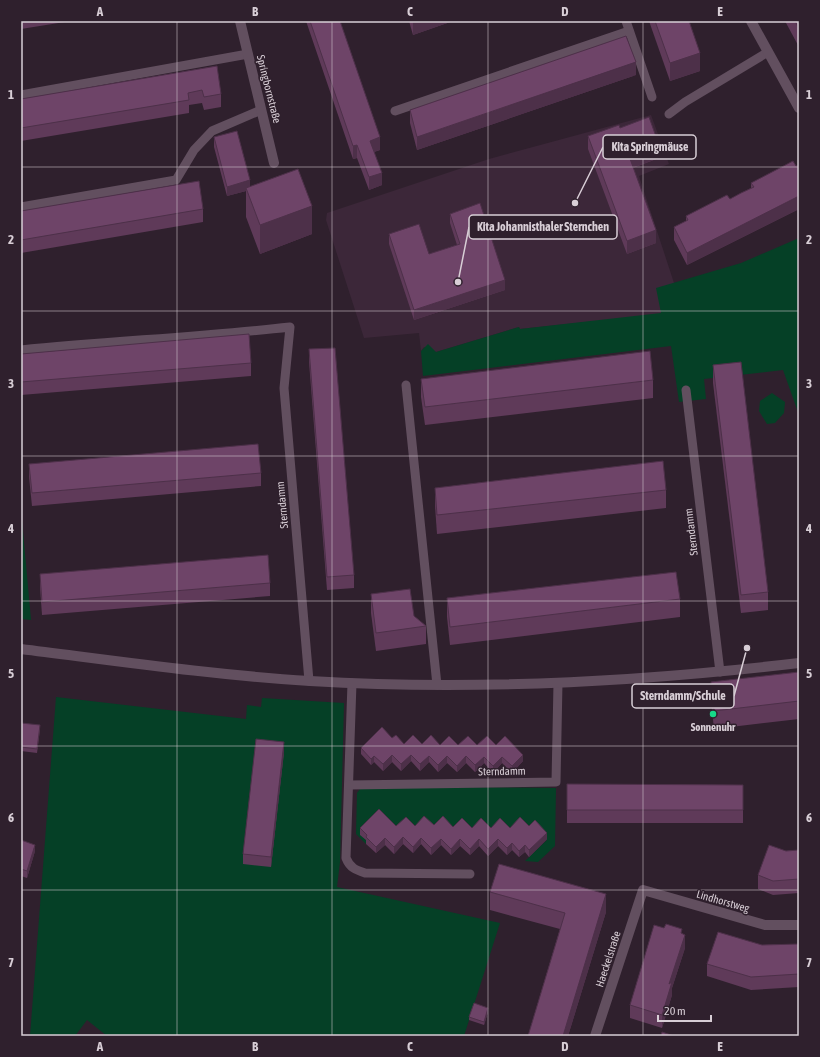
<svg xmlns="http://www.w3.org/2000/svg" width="820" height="1057" viewBox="0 0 820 1057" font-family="'Asap Condensed',sans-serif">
<rect width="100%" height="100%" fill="#2f202d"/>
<path fill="#3c2739" d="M651 115 669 164 639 176 675 286 666 318 586 322 520 329 519 327 436 352 424 347 421 351 419 333 364 338 326 220 327 213 489 159Z"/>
<g fill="#054026">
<path d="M799 238V415L783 370 704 379 706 399 679 402 671 346 423 376 421 351 428 344 436 352 519 327 520 329 661 313 656 288 741 263Z"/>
<path d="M772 393 785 402 784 413 775 423 767 424 759 411 760 401Z"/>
<path d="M21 509 31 620 21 619Z"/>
<path d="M56 697 246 719 247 705 261 707 262 698 344 703 340 862 337 887 500 923 464 1036H107L87 1020 75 1036H30Z"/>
<path d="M362 786 556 788 555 846 538 862 525 861 547 840 491 834 453 833 367 842 366 844 356 834 357 793Z"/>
</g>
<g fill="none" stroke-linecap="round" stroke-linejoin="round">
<g stroke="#624f5f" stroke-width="9">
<path d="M626 21 652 97"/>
<path d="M21 95 248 54"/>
<path d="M395 111 629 31"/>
<path d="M669 114 685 102 768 52"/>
<path d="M21 207 176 180 194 150 212 131 261 110"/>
<path d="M21 350C111 341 201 337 290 327L284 388 309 681"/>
<path d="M406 385 437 685"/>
<path d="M686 390 720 672"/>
<path d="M352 683 346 858C350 868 356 870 365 873L470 874"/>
<path d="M349 785 556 782 558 683"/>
</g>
<g stroke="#624f5f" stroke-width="10">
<path d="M240 21 274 163"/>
<path d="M751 21 799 108"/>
<path d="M595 1036 643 890 765 925H799"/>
</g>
<path stroke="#624f5f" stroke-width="10" d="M21 649C117 661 213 675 310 681 472 691 637 682 799 663"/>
</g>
<g fill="#5f3a59">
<path d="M21 21H71L21 29Z"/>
<path d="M306 21H340L380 150 374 152 382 185 369 190 357 158 353 159Z"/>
<path d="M409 21H453L413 35Z"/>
<path d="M649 21H689L700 71 670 81Z"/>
<path d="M785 21H799V47Z"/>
<path d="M217 66 221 94V107L204 110 202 103 189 105V113L21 141V99Z"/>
<path d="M636 75 417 150 410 123V110Z"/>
<path d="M620 128 659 158 633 168 656 243 627 254 588 149V136Z"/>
<path d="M214 137 250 187 312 234 260 254 246 217V191L227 196 214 147Z"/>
<path d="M799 165V209L687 265 674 240V227L686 221V216L730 199 751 188V183Z"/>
<path d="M203 209V222L21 253V211Z"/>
<path d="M450 214 505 290 414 320 389 244V234L429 254 457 245 450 223Z"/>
<path d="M309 349 354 575V588L327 590 309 362Z"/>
<path d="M21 354 251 363V376L21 395Z"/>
<path d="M713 365 768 592V610L741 613 713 383Z"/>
<path d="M421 379 653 380V398L425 425 421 397Z"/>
<path d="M29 464 261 473V486L32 506 29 477Z"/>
<path d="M435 488 666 490V508L437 534 435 506Z"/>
<path d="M40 574 270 583V596L42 615 40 587Z"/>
<path d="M371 594 414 616 426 626V644L376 651 371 613Z"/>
<path d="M447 598 680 599V617L450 645 447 617Z"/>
<path d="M799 672V719L714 729 711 700V682Z"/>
<path d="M21 723 40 729 37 753 21 751Z"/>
<path d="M392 738 404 744 458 745H496L523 761 512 773 502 763 493 773 484 763 475 772 466 763 457 772 447 763 438 772 429 762 420 771 411 761 401 771 392 762 383 771 374 762 371 765 361 754V748Z"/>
<path d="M284 752 271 867 243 864V854Z"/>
<path d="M567 784 743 785V823H567Z"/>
<path d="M434 825 472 828H510L529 826 547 839 529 857 525 852 519 857 512 850 507 855 498 846 488 856 479 846 470 855 460 846 451 855 441 845 431 855 421 844 413 853 403 844 394 854 385 845 376 853 366 844V840L360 835V828L396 826Z"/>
<path d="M21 840 35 851 27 878 21 876Z"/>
<path d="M799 850V893L773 895 758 889V875L786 851Z"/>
<path d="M490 892 606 912 568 1036H528L560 929 490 910Z"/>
<path d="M682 934 685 948 672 988V995L662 1028 630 1018V1005Z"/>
<path d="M799 944V987L751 990 707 976V964L762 945Z"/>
<path d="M488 1012 484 1025 469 1020V1017Z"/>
</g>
<g fill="#4d3049">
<path d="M415 21H453L413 35V22Z"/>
<path d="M700 53V71L670 81V63Z"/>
<path d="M636 62V75L417 150V137Z"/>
<path d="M380 137V150L370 153V141Z"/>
<path d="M357 145V158L353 159V146Z"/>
<path d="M659 145V158L629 169V156Z"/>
<path d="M382 173V185L369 190V177Z"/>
<path d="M250 180V190L246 188V191L227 196V187Z"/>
<path d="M799 196V209L687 265V253Z"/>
<path d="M312 206V234L260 254V225Z"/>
<path d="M656 230V243L627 254V241Z"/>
<path d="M505 280V290L414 320V310Z"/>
<path d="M284 742V752L271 867V857Z"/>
<path d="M392 755V762L383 771V764Z"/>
<path d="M411 755V761L401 771V764Z"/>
<path d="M523 755V761L512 773V766Z"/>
<path d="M374 756V762L371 765V759Z"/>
<path d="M429 756V762L420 771V764Z"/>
<path d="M447 756V763L438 772V765Z"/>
<path d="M466 756V763L457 772V766Z"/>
<path d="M484 757V763L475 772V765Z"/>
<path d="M502 757V763L493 773V766Z"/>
<path d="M547 833V839L529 857V850Z"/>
<path d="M403 837V844L394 854V847Z"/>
<path d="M385 838V845L376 853V847Z"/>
<path d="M421 838V844L413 853V847Z"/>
<path d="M441 839V845L431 855V848Z"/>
<path d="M460 839V846L451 855V849Z"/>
<path d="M479 839V846L470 855V849Z"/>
<path d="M498 839V846L488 856V849Z"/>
<path d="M512 843V850L507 855V848Z"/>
<path d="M35 845V851L27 878V871Z"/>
<path d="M525 845V852L519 857V851Z"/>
<path d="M606 894V912L568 1036H563Z"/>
<path d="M685 935V948L672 988V995L662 1028V1015L669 984Z"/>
<path d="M488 1008V1012L484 1025V1022Z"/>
</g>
<g fill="#6e4468" stroke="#4d3049">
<path d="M310 21H340L380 137 370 141 382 173 369 177 357 145 353 146Z"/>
<path d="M655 21H689L700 53 670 63Z"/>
<path d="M795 21H799V29Z"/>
<path d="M626 36 636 62 417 137 410 110Z"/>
<path d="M217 66 221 94 204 97 202 90 188 93 189 100 21 128V99Z"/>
<path d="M649 117 659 145 629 156 656 230 627 241 588 136 619 125 620 128Z"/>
<path d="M237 131 250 180 227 187 214 137Z"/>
<path d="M793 161 796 166 799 165V196L687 253 674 227 688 220 686 216 727 195 730 199 741 193 754 187 751 183Z"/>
<path d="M298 169 312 206 260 225 246 188Z"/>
<path d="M199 181 203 209 21 240V211Z"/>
<path d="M480 203 505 280 414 310 389 234 419 224 429 254 460 244 450 214Z"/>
<path d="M249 334 251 363 21 382V354Z"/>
<path d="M335 348 354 575 327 577 309 349Z"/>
<path d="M650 351 653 380 425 407 421 379Z"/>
<path d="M741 362 768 592 741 595 713 365Z"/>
<path d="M258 444 261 473 32 493 29 464Z"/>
<path d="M663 461 666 490 437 515 435 488Z"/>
<path d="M268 555 270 583 42 602 40 574Z"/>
<path d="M676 572 680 599 450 627 447 598Z"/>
<path d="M410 589 414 616 426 626 376 633 371 594Z"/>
<path d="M799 672V701L714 711 711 682Z"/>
<path d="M21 723 40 725 37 749 21 747Z"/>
<path d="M382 727 392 738 396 735 404 744 413 735 422 744 431 735 440 745 449 736 458 745 468 736 477 745 487 736 496 745 505 736 523 755 512 766 502 757 493 766 484 757 475 765 466 756 457 766 447 756 438 765 429 756 420 764 411 755 401 764 392 755 383 764 374 756 371 759 361 748Z"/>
<path d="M256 739 284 742 271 857 243 854Z"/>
<path d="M567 784 743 785V810H567Z"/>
<path d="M379 809 396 826 406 817 415 826 424 816 434 825 443 816 453 827 462 818 472 828 481 818 491 828 500 818 510 828 520 817 529 826 535 820 547 833 529 850 525 845 519 851 512 843 507 848 498 839 488 849 479 839 470 849 460 839 451 849 441 839 431 848 421 838 413 847 403 837 394 847 385 838 376 847 366 837 367 835 360 828Z"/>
<path d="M21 840 35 845 27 871 21 869Z"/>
<path d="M769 845 786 851 799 850V879L773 881 758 875Z"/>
<path d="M499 864 606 894 563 1036H528L565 913 490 892Z"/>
<path d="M666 924 682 929 681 933 685 935 669 984 672 982 662 1015 630 1005 654 925 664 928Z"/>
<path d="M718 932 762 945 799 944V974L751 977 707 964Z"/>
<path d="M474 1003 488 1008 484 1022 469 1017Z"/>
<path d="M662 1032 674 1036H661Z"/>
</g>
<path fill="none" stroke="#d8ced6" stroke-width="1" stroke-opacity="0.55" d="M177 21V1036M332 21V1036M488 21V1036M643 21V1036M21 167H799M21 311H799M21 456H799M21 601H799M21 746H799M21 890H799"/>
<circle fill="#16d989" stroke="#2f202d" stroke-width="1.5" cx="713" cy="714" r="4"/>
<g text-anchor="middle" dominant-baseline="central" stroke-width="3" stroke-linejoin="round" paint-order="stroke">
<g font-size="11" fill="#d8ced6" stroke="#2f202d">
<text transform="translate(269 89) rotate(76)">Springbornstraße</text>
<text transform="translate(282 505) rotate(-95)">Sterndamm</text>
<text transform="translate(691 532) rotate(-97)">Sterndamm</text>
<text transform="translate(502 771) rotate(-1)">Sterndamm</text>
<text transform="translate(723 901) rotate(16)">Lindhorstweg</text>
<text transform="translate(608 959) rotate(-72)">Haeckelstraße</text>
</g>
<g font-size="11" font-weight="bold" fill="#d8ced6" stroke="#2f202d">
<text x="713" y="727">Sonnenuhr</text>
</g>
</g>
<path fill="none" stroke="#d8ced6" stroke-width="1.5" d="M575 203L603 147M458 282L469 227M747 648L734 696"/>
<g fill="#d8ced6" stroke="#2f202d" stroke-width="1.5">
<circle cx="575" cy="203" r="4"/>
<circle cx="458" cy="282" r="4"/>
<circle cx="747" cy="648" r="4"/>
</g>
<g fill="#2f202d" stroke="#d8ced6" stroke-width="1.5">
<rect x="603" y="135" width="93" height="24" rx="4"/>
<rect x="469" y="215" width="148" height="24" rx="4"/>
<rect x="632" y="684" width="102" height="24" rx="4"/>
</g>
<g font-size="12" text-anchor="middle" font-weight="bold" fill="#d8ced6">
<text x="650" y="151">Kita Springmäuse</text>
<text x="543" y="231">Kita Johannisthaler Sternchen</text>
<text x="683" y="700">Sterndamm/Schule</text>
</g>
<rect width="820" height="1057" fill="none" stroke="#2f202d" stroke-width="44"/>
<path d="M658 1015v6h53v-6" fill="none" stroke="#d8ced6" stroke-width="2"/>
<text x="664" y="1015" font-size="12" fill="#d8ced6" stroke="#2f202d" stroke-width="3" paint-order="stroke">20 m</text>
<rect x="22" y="22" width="776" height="1013" fill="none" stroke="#d8ced6" stroke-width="1.5"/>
<g font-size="13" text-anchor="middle" font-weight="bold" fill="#d8ced6">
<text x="100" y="16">A</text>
<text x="255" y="16">B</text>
<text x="410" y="16">C</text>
<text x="565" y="16">D</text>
<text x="720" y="16">E</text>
<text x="11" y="99">1</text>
<text x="809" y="99">1</text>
<text x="11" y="244">2</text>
<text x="809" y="244">2</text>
<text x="11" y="388">3</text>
<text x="809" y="388">3</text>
<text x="11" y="533">4</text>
<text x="809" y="533">4</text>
<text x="11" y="678">5</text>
<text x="809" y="678">5</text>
<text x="11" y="822">6</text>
<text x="809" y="822">6</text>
<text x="11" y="967">7</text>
<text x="809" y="967">7</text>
<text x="100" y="1051">A</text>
<text x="255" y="1051">B</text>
<text x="410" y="1051">C</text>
<text x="565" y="1051">D</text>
<text x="720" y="1051">E</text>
</g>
</svg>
